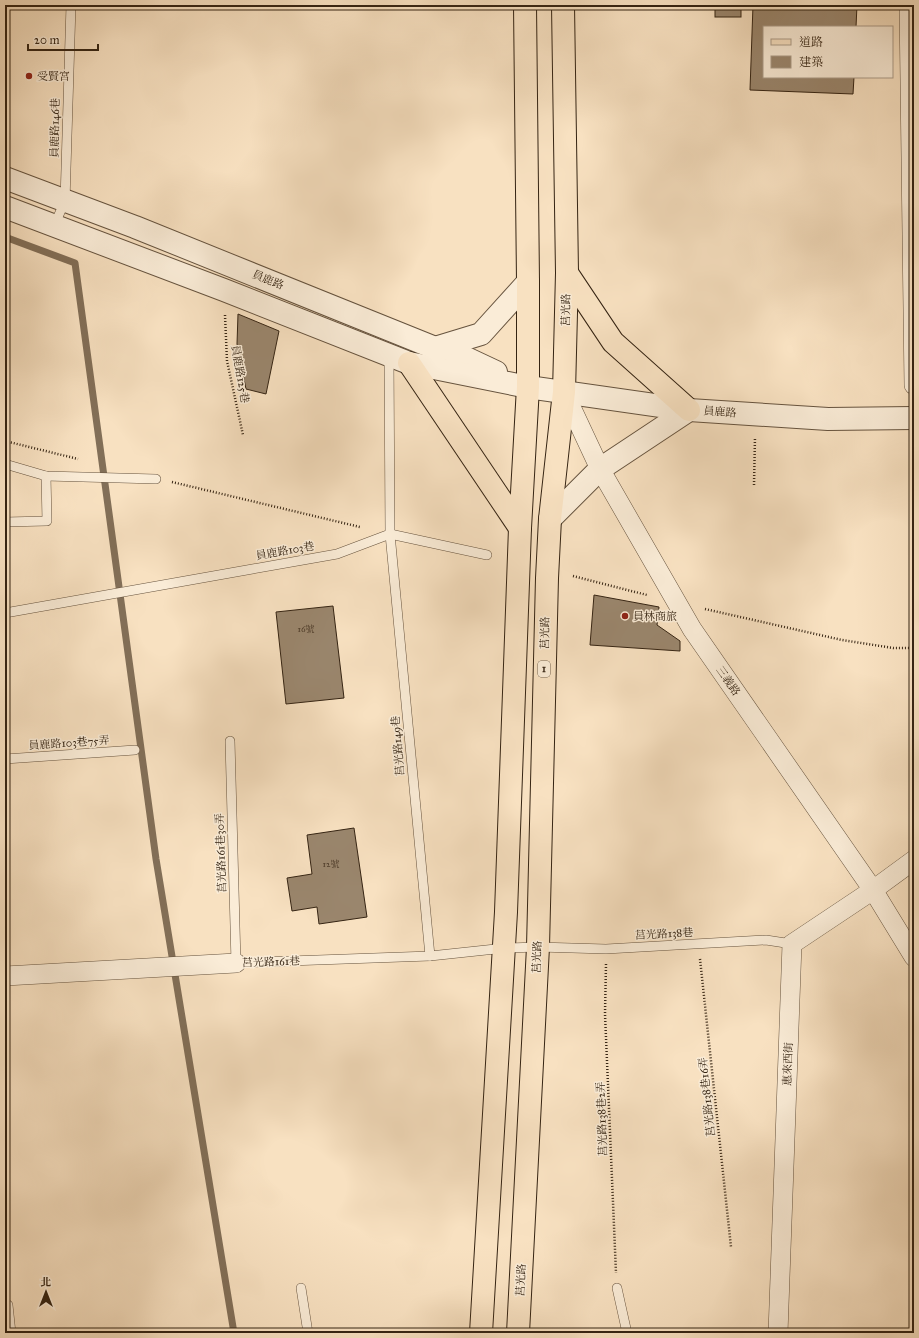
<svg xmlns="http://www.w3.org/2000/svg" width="919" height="1338" viewBox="0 0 919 1338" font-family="'IM FELL Great Primer','Noto Serif TC',serif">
<rect width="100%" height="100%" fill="#f8e1c1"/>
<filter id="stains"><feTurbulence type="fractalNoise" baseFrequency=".005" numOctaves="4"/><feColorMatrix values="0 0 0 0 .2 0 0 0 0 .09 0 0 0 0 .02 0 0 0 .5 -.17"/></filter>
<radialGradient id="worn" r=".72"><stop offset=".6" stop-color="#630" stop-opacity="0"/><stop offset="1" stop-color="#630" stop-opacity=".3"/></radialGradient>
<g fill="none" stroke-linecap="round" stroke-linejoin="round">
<path stroke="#826f58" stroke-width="7" d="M5 237 75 263 156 859 234 1333"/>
</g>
<g fill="#9a866d" stroke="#352413">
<rect x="715" y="5" width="26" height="12"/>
<path d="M753 5H857L856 27H764V77H854L853 94 750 90Z"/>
<path d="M238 314 279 331 266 394 246 389 237 344Z"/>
<path d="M594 595 659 607 657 625 680 641V651L590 645Z"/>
<path d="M333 606 344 698 286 704 276 612Z"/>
<path d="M354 828 367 917 319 924 317 907 292 911 287 878 312 874 307 835Z"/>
</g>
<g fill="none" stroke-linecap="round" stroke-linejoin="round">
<defs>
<g id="service">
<path d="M54 226 65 201 71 5"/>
<path d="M389 356 390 534 430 956"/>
<path d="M5 464 46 476 156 479"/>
<path d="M5 522 47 521 46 476"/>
<path d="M390 534 487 555"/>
<path d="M5 613 337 554 390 534"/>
<path d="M230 741 236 963 430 956 505 948 538 947 606 949 766 940 792 944"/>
<path d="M5 759 135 750"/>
<path d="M301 1288 308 1333"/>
<path d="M617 1288 627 1333"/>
<path d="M8 1305 11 1333"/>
</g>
<g id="minor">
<path d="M909 5 914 385"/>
<path d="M564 392 600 469 692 629 873 890 914 957"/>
<path d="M5 976 236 963"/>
<path d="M778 1333 792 944 873 890 914 860"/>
</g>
<g id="tertiary">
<path d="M5 178 135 227 435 348 447 349 496 372"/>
<path d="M5 207 224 290 409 363 528 387 689 410 828 419 914 418"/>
<path d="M435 348 481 334 528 282"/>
<path d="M550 519 600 469 689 410"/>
</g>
<g id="primary">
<path d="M567 273 613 342 689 410"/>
<path d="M409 363 520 528"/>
<path d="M481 1333 506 912 520 528 528 387V282L525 5"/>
<path d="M518 1333 538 947 547 578 550 519 564 392 567 273 563 5"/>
</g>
</defs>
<use href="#service" stroke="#66533e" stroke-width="10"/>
<use href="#minor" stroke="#66533e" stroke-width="20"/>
<use href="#tertiary" stroke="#66533e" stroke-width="24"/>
<use href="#primary" stroke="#352413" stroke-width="24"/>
<g stroke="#352413" stroke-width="2.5" stroke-dasharray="1 2" stroke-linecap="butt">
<path d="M225 315 227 361 243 435"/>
<path d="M5 441 78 459"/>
<path d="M172 482 360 527"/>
<path d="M754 485 755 437"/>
<path d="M573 576 647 595"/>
<path d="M705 609 842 640 893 648H914"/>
<path d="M700 959 731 1247"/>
<path d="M606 964 605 1014 616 1273"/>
</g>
<use href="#service" stroke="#faecd7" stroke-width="9"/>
<use href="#minor" stroke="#faecd7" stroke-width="19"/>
<use href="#tertiary" stroke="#faecd7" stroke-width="22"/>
<use href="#primary" stroke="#f8e1c1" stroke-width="22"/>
</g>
<g fill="#8f2418" stroke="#faecd7" stroke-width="1.5">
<circle cx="29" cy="76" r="4"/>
<circle cx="625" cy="616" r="4"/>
</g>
<g text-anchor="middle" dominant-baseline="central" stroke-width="3" stroke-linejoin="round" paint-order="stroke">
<g font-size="9" fill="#4e3c2a">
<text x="306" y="628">16號</text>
<text x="331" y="863">12號</text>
</g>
<rect fill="#faecd7" stroke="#70604e" stroke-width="1" x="538" y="661" width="12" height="16" rx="3"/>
<g font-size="10" font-weight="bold" fill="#352413">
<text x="544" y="669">1</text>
</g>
<g font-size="11" fill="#352413" stroke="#faecd7" text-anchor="start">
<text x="37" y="76">受賢宮</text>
<text x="633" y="616">員林商旅</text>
</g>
<g font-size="11" fill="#352413" stroke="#faecd7">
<text transform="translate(55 128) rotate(-89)">員鹿路146巷</text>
<text transform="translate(268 280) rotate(22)">員鹿路</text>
<text transform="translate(566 310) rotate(-89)">莒光路</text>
<text transform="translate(240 374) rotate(80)">員鹿路125巷</text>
<text transform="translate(720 412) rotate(4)">員鹿路</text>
<text transform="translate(285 551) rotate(-10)">員鹿路103巷</text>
<text transform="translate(545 633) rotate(-89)">莒光路</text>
<text transform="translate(728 681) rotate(55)">三義路</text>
<text transform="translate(69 743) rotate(-4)">員鹿路103巷75弄</text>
<text transform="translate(398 746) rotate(-95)">莒光路149巷</text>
<text transform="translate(221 853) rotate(-92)">莒光路161巷30弄</text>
<text transform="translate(664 934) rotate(-3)">莒光路138巷</text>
<text transform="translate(537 957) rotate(-88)">莒光路</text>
<text transform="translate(271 962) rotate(-2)">莒光路161巷</text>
<text transform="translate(788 1064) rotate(-88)">惠來西街</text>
<text transform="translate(707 1097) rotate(-96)">莒光路138巷16弄</text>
<text transform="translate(602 1119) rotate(-92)">莒光路138巷2弄</text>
<text transform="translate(521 1280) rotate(-87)">莒光路</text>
</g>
</g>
<rect width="919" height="1338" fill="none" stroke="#f8e1c1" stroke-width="20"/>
<rect x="6" y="6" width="907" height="1326" fill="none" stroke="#352413" stroke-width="2"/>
<rect x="10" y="10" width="899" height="1318" fill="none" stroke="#352413"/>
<rect x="763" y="26" width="130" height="52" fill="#faecd7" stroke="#ab9c89"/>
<rect x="771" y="39" width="20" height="6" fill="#f8e1c1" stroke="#ab9c89"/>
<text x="799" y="46" font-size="12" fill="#352413">道路</text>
<rect x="771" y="56" width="20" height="12" fill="#9a866d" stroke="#ab9c89"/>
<text x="799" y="66" font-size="12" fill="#352413">建築</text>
<g transform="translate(46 1292)" stroke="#faecd7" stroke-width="3" paint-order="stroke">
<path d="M0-3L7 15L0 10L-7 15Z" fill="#352413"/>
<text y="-6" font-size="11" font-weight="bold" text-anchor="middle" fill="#352413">北</text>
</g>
<path d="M28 44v6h70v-6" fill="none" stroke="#352413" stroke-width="2"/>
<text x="34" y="44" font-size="12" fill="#352413" stroke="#faecd7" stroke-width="3" paint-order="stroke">20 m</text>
<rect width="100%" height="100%" filter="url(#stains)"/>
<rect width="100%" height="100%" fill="url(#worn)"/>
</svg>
